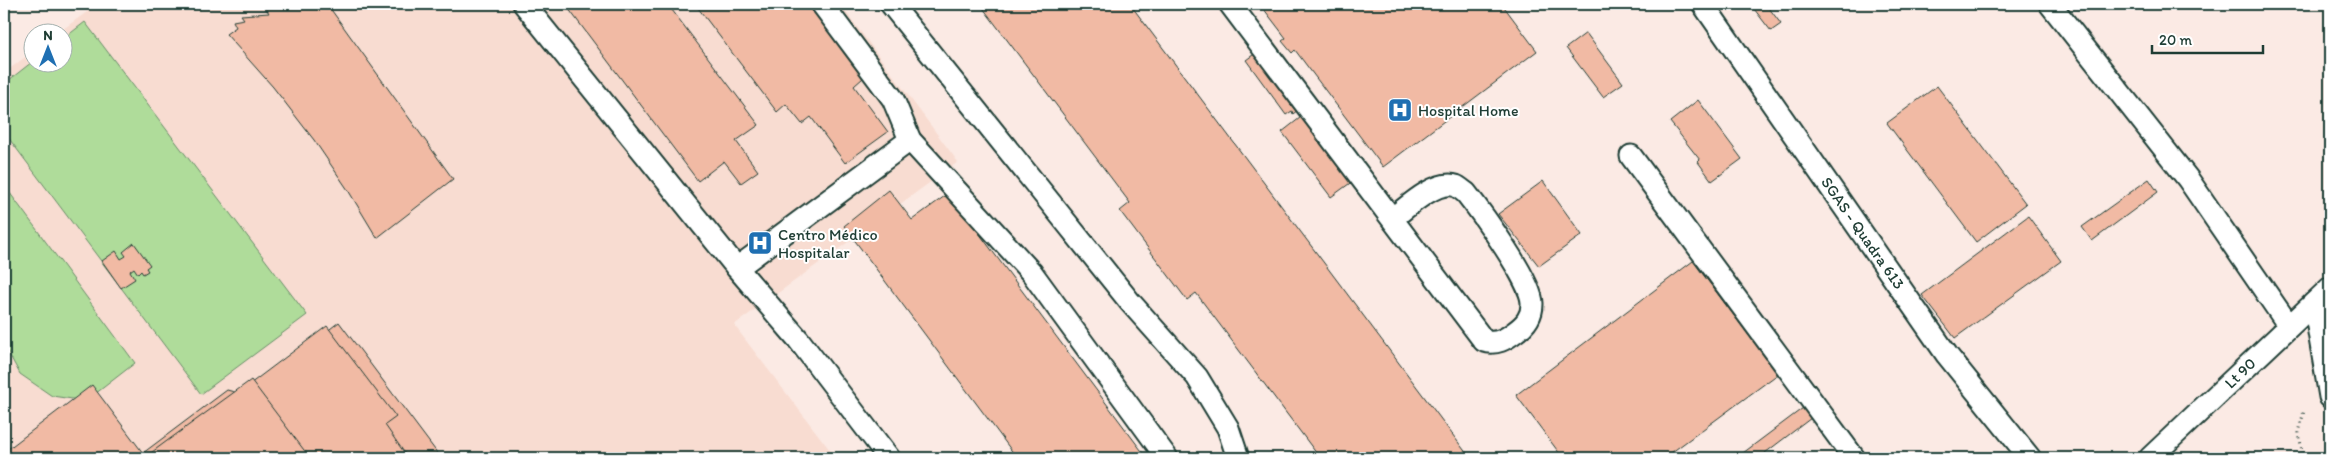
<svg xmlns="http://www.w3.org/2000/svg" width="2334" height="462" viewBox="0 0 2334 462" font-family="Itim,sans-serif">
<rect width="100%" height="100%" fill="#fbeae4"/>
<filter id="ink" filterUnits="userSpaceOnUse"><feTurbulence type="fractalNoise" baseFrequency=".02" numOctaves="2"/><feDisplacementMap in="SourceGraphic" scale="10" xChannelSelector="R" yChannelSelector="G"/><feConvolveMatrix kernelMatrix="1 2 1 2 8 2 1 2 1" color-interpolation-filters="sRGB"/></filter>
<g filter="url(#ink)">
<path fill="#f8dcd1" d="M98 4H840L958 162 734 325 836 458H4V73L32 52V62H62V32H59Z"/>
<g fill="#afdc9a" stroke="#678c67">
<path d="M85 22 307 315 201 394 4 132V112L9 108 4 101V84L32 62H62L63 39Z"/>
<path d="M4 185 135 363 86 401 52 396 20 374 4 345Z"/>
</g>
<g fill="#f1baa4" stroke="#1f3d34">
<path d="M263 4H327L453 179 377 238 348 190 314 140 273 87 226 34 236 27 233 21 244 19 241 15 269 13Z"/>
<path d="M565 4H680L672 10 759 125 736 141 758 171 741 183 724 161 698 181Z"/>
<path d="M695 4H808L863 78 854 86 888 132 845 163 811 117 802 124 786 104 777 112Z"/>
<path d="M980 4H1130L1470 458H1320L1196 293 1187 300 1120 211 1130 203Z"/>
<path d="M1260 4H1502L1537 51 1383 167 1295 50 1292 53 1282 41 1286 38Z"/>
<path d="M1753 4H1766L1781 24 1771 31 1751 5Z"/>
<path d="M1586 33 1623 83 1603 97 1566 48Z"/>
<path d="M1257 52 1299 109 1293 114 1292 111 1286 115 1246 60Z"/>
<path d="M1937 86 2026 204 1976 242 1887 123Z"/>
<path d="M1698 100 1742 159 1712 181 1698 162 1700 160 1670 122Z"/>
<path d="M1305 114 1353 181 1331 197 1282 132Z"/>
<path d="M2149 179 2158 192 2092 241 2082 227Z"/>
<path d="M1543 181 1582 235 1539 266 1498 214Z"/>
<path d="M889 190 912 220 949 193 1147 458H1017L844 226Z"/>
<path d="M2028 216 2061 261 1955 338 1922 295Z"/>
<path d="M134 243 150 265 146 268 148 271 143 274 141 271 138 274 134 268 130 271 135 279 121 288 102 261 116 251 121 259 126 256 123 252Z"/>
<path d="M1693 261 1778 374 1664 458H1563L1516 395Z"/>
<path d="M339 322 441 458H310L256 386Z"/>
<path d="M327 326 396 417 385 425 408 458H4V452L92 385 143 453 227 390 238 393Z"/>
<path d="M251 380 310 458H144L167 441Z"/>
<path d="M1807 405 1815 415 1765 453 1770 458H1747L1743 453Z"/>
</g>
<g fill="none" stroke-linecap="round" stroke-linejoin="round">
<defs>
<g id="service">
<path d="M524 4 737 268 798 339 889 458"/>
<path d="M822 4 893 99 910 140 1032 273 1167 458"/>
<path d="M891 4 1130 302 1197 377 1228 428 1238 458"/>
<path d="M1230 4 1484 341C1496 345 1506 339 1515 332 1525 325 1532 317 1532 304 1533 283 1481 212 1466 193 1463 191 1459 187 1456 186 1437 179 1407 207 1393 218"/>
<path d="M1703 4 1947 355 2030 458"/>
<path d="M2050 4 2188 179 2289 326"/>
<path d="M1631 156 1854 458"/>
<path d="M737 268 910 140"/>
<path d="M2314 303 2330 397"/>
<path d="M2150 458 2330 288"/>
</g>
</defs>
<use href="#service" stroke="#1f3d34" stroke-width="25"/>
<path stroke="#1f3d34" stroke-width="3" stroke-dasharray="1 4" stroke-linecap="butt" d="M2303 458 2299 433 2304 410"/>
<use href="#service" stroke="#fff" stroke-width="21"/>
</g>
</g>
<defs>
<symbol id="hospital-square" viewBox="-11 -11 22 22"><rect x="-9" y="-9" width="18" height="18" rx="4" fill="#1f6fb2" stroke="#fff"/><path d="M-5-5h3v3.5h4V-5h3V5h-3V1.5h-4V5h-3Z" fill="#fff"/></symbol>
</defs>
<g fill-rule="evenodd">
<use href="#hospital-square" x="1386" y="96" width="28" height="28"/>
<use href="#hospital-square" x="746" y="229" width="28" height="28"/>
</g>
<g text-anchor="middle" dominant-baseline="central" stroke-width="4" stroke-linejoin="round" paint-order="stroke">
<g font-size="16" fill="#1f3d34" stroke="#fff" text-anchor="start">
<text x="1418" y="110">Hospital Home</text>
<text x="778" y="234">Centro Médico<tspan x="778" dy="18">Hospitalar</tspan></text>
</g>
<g font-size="16" fill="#1f3d34" stroke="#fff">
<text transform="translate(1863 233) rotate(55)">SGAS - Quadra 613</text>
<text transform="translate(2240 373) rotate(-44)">Lt 90</text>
</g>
</g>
<rect width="2334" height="462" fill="none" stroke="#fff" stroke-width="20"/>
<rect x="10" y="10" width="2314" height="442" fill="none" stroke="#1f3d34" stroke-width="2" filter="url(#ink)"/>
<g transform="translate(48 48)"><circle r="24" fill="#ffffff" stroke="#a5b1ae"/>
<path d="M0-4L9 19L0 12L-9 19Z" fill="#1f6fb2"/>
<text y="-8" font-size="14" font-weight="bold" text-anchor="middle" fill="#1f3d34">N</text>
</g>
<path d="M2152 45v8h111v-8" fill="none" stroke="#1f3d34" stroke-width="2.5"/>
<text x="2159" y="45" font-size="15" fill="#1f3d34" stroke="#ffffff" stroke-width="4" paint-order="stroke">20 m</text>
</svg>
